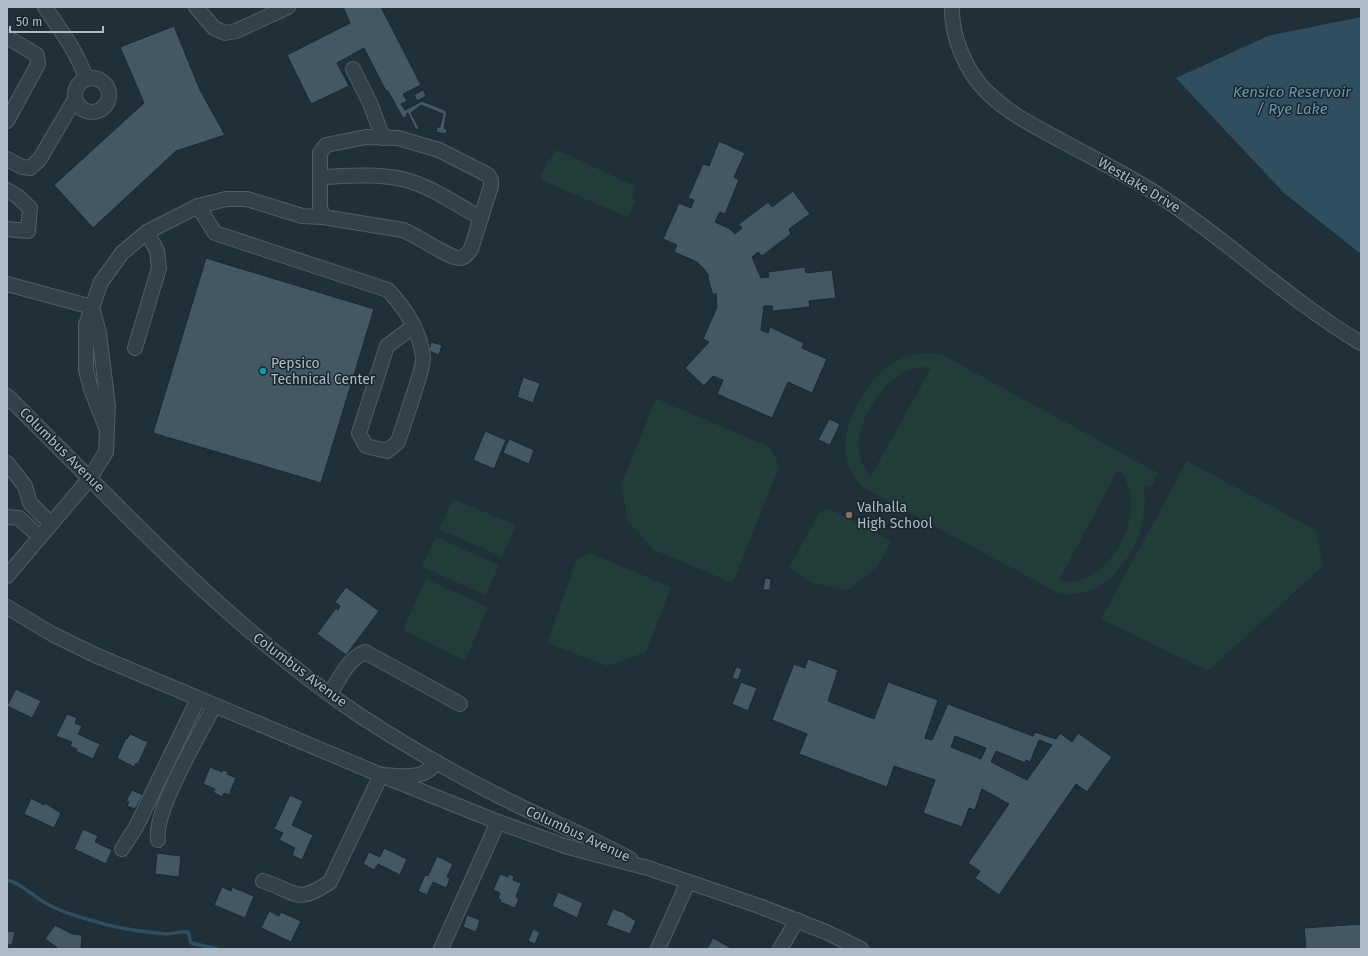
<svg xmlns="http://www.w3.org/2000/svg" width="1368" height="956" viewBox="0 0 1368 956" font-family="'Fira Sans',sans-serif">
<rect width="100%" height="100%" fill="#1f3039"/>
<g fill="#223c39" fill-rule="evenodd">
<path d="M557 150 635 186 632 198 636 202 627 217 543 181 540 177 547 163Z"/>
<path d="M928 353 943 355 1158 473 1151 488 1143 485C1154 533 1113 604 1058 593L864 488C823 454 858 384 896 361 906 355 917 354 928 353ZM920 367 931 368 871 476C837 444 880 373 920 367ZM1118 470C1155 504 1108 594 1059 580Z"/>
<path d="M656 399 770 447 779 466 733 583 654 550 628 522 621 486Z"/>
<path d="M1187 461 1316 530 1323 566 1208 671 1101 619Z"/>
<path d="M453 499 516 525 502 557 439 529Z"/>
<path d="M830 509 891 541 878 566 848 590 813 583 789 568 819 513Z"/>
<path d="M436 537 499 565 486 595 422 567Z"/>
<path d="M590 553 671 587 646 652 607 666 547 643 577 559Z"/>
<path d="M426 579 488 607 465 661 403 630Z"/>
</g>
<path fill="#2f4e60" d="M1361 17V254L1284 193 1176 78 1268 36Z"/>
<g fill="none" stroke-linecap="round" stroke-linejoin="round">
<path stroke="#2f4e60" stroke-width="3.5" d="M7 880C24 884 35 899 51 906 65 913 82 918 97 922 120 929 143 932 167 934 174 934 181 931 188 932L191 943 218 949"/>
</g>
<g fill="#445863" stroke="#1a2830" fill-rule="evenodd">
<path d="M343 7H381L421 85 403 94 407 101 401 104 405 110 422 101 447 111 444 128 447 129 446 134 436 132 437 127H440L443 114 421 105 411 113 419 128 416 130 408 113 406 114 407 117 403 118 388 91H386L364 48 337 63 349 86 311 104 287 55 350 23Z"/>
<path d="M174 26 200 90 225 135 176 151 93 228 54 185 144 103 120 47Z"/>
<path d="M423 90 426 96 417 101 414 95Z"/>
<path d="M719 141 745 153 734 177 739 180 725 214 720 212 715 222 730 229 735 234 742 228 739 224 768 202 772 207 793 191 810 214 789 229 791 234 762 256 758 252 752 257 761 278 769 277 768 272 805 267 806 273 832 270 836 298 809 301 810 307 773 311 772 306H764L761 330 768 333 770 327 804 343 802 348 827 359 812 393 788 382 772 418 717 394 723 380 713 376 704 386 685 368 709 342 703 339 717 307 716 293 713 295 708 278 709 276 704 269 697 262 674 252 677 245 663 239 679 203 691 208 694 200 688 198 703 164 709 166Z"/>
<path d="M206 258 374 309 321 483 153 433Z"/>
<path d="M431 342 442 345 439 355 429 351Z"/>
<path d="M523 377 540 383 533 403 517 397Z"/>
<path d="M829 419 840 424 830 445 818 440Z"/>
<path d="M485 431 506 440 494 469 473 460Z"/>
<path d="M509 439 534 450 529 464 503 453Z"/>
<path d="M765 578 771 579 770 590H763Z"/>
<path d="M346 587 379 611 346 655 317 634 336 608 338 610 340 606 335 602Z"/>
<path d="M808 659 838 670 828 701 874 719 888 682 938 700 925 738 932 740 948 704 1033 736 1035 732 1056 739 1060 733 1072 742 1078 733 1112 757 1087 792 1076 784 999 895 975 878 980 871 968 863 1009 804 982 789 975 810 969 808 962 827 923 813 935 780 894 766 887 787 799 754 807 734 772 720 794 664 805 668ZM955 736 986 748 981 759 951 747ZM1039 740 1052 745 1027 780 991 762 996 751 1025 763 1026 760 1030 762Z"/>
<path d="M736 667 742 669 738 680 732 678Z"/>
<path d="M741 682 757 688 748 711 732 704Z"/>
<path d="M16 689 41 701 32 718 7 706Z"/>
<path d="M67 714 77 718 75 723 82 726 78 734 100 744 93 759 76 751 77 749 70 746 72 742 56 736Z"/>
<path d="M130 734 148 742 138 764 136 763 134 767 117 758 126 738 127 739Z"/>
<path d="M210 767 222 772 223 770 228 772 227 774 236 778 229 795 224 793 222 797 213 792 215 789 203 784Z"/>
<path d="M132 790 143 795 135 809 127 806 129 802 126 801Z"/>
<path d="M290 795 303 801 292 825 313 835 302 860 292 855 295 848 279 840 283 833 274 829Z"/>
<path d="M31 798 44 805 45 803 61 813 54 828 24 814Z"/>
<path d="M83 829 98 836 95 842 112 850 106 864 74 849Z"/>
<path d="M384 848 407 859 400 875 378 864 374 870 363 864 369 852 380 857Z"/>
<path d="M157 853 181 856 179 877 155 874Z"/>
<path d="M437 856 453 864 447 877 450 879 446 888 433 882 427 895 418 891 425 875 428 876Z"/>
<path d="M500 874 508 877 509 874 514 876 513 880 521 883 516 897 519 899 515 908 500 902 501 900 498 898 500 893 493 890Z"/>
<path d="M222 887 231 891 232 887 254 896 245 918 214 905Z"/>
<path d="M558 892 583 903 577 918 552 906Z"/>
<path d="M613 909 625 913V914L636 921 630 934 606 925Z"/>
<path d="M269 911 279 916 281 912 301 921 291 942 261 928Z"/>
<path d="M467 915 480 920 476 932 463 927Z"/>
<path d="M1361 924V949H1306L1304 928Z"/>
<path d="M55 925 72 934 82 935 81 949H59L45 939Z"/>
<path d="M533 929 540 932 535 944 528 941Z"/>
<path d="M7 931 15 932 12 945H7Z"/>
<path d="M713 938 731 948V949H707Z"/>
</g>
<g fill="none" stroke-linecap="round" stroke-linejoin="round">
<defs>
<g id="minor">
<path d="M45 7C61 31 77 51 86 79"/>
<path d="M196 7 214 28 225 33 236 31 288 7"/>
<path d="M952 7C951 36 966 72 987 92 1008 113 1034 126 1060 140 1095 159 1130 176 1163 198 1231 243 1290 301 1361 343"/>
<path d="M7 37 37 55 38 64 7 121"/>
<path d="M353 69 370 103 383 138"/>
<circle cx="92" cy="95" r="17"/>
<path d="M366 137 398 138 439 150 488 175 491 180V186L471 249C468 253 465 258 459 258 449 258 416 235 403 230L323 217 320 207V153L326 145Z"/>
<path d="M7 159 22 167 30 168 39 160 75 99"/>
<path d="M320 177C348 176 378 173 406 180 432 187 457 205 481 218"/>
<path d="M7 190 17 196 30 208 28 231 7 229"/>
<path d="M198 206 215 233 388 290C405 308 420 332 423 357 425 365 402 428 398 442L387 451 366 446 359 433 387 346 414 326"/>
<path d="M7 284 92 307 99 333 108 406 107 427"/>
<path d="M135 348 159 268 157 251 147 232"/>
<path d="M7 396C120 507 227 626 359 715 408 747 460 777 513 803 552 822 592 838 630 859"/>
<path d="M7 463 25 486 30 503 51 524"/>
<path d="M7 517 19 518 40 537"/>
<path d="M7 576 90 478 106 452 107 430 91 389 86 370V325L101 282 122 253 147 232 198 206 226 199H247L302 216 323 217"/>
<path d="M7 607 52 634 95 655 381 775 498 822 568 847 648 868 759 906 826 932 861 949"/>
<path d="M330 694C339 679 348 659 365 652L460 704"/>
<path d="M158 840C153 812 200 734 214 706"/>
<path d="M122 849 136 827 198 699"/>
<path d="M263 881C297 892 296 905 330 882L381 775C400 776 425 781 436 762"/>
<path d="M441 949 498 822"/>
<path d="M658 949 688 882"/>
<path d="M780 949 797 920"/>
</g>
</defs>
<use href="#minor" stroke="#505f67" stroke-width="16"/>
<use href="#minor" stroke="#32414a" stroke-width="14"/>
</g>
<circle fill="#0f9aa8" stroke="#18262e" stroke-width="1.5" cx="263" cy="371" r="4"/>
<circle fill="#8d6e63" stroke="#18262e" stroke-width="1.5" cx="849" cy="515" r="4"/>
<g text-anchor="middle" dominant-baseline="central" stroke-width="3" stroke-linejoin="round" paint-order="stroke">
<g font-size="14" fill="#adbcc6" stroke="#18262e">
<text transform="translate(1139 185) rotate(31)">Westlake Drive</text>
<text transform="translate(62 450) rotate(45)">Columbus Avenue</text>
<text transform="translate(300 670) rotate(37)">Columbus Avenue</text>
<text transform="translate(578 834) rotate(25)">Columbus Avenue</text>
</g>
<g font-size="14" fill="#adbcc6" stroke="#18262e" text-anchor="start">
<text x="271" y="363">Pepsico<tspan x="271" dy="16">Technical Center</tspan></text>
<text x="857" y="507">Valhalla<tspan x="857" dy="16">High School</tspan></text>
</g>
<g font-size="15" font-style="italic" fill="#6a96ad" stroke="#18262e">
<text x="1292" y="92">Kensico Reservoir<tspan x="1292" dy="17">/ Rye Lake</tspan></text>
</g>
</g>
<rect width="1368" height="956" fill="none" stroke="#adbcc6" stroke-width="16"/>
<path d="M10 26v6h93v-6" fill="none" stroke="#adbcc6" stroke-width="2"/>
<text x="16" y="26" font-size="12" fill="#adbcc6" stroke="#18262e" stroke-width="3" paint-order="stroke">50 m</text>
</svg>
